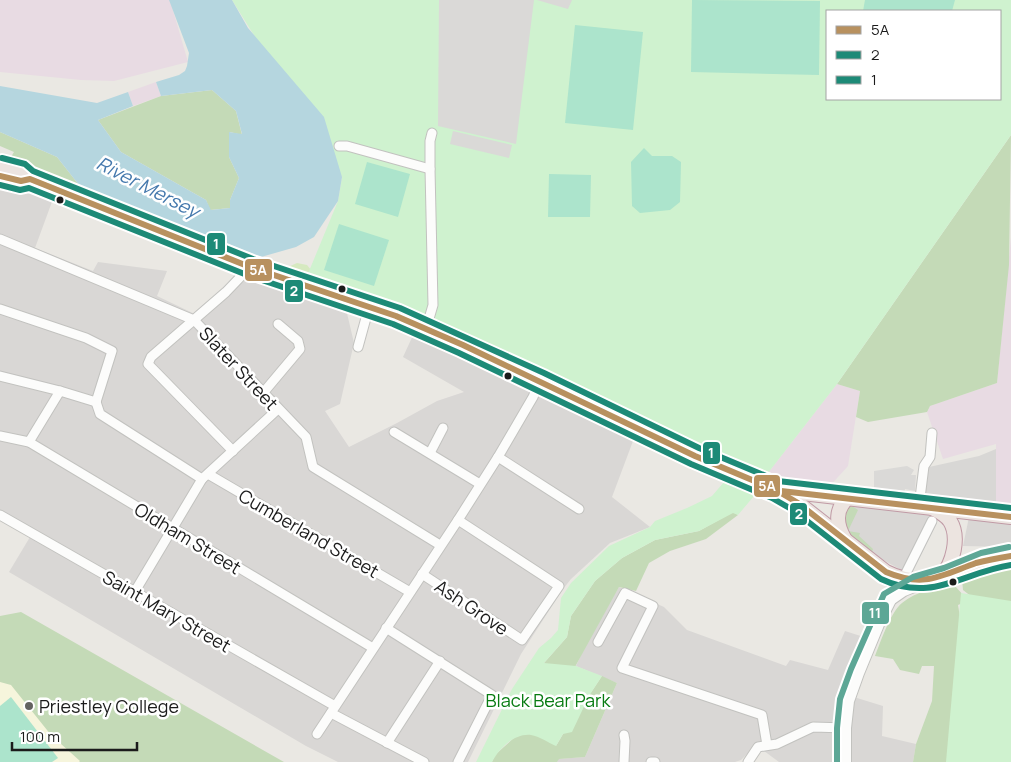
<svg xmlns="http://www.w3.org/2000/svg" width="1011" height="762" viewBox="0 0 1011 762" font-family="Manrope,sans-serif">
<rect width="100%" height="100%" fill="#eae8e3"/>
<g fill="#d9d7d5">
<path d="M0 183 53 199 35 248 93 271 98 262 167 271 157 296 201 317 248 278 346 309 354 343 340 404 325 411 349 447 397 423 437 401 464 392 403 357 415 331 633 441 612 497 650 527 610 543 571 579 563 589 521 654 468 762H338L306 746 9 572 30 537 0 519Z"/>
<path d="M855 504 901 509 934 515 903 571 869 552 848 530Z"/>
<path d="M969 517 1011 522V547L963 546Z"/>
<path d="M619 587 664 607 687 630 786 666 790 660 828 670 845 631 870 639 844 694 883 706 882 736 916 744 913 762H779L756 745 741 760 735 762H557L558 759 585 757 617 683 576 666 593 629Z"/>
</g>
<g fill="#e8dbe3">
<path d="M0 0H170L188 62 114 81 81 80 0 72Z"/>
<path d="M156 82 161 96 133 106 128 92Z"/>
<path d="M1011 237V516L996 515V444L943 459 927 412 930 406 997 383Z"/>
<path d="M837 384 860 391 848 466 828 488 768 473Z"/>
</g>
<path fill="#f6f5dc" d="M0 646 104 762H0Z"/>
<path fill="#d8d7d5" d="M996 449V511L924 503 929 467 979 456Z"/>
<path fill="#d6e9c0" d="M297 263 307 265 316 276 289 269 288 267Z"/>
<g fill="#c4dab7">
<path d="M212 90 236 111 242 135 230 132 229 157 239 178 230 200V208L210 210 206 200 121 152 98 120 161 96Z"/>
<path d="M0 132 57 157 79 185 11 157 14 152 0 146Z"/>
<path d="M1011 135 1009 265 997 383 930 406 927 412 868 422 856 417 860 391 837 384Z"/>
<path d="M852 506 858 510 848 531 860 533 859 536 873 549 872 552 849 536 842 523 847 509Z"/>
<path d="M733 512 738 515 706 539 670 551 649 563 636 591 619 587 570 676 556 746 563 734 602 676 617 683 585 757 559 759 557 762H492L495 755 516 736 544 663 567 637 571 616 595 581 622 558 655 540 699 531Z"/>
<path d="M1006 562H1011V621L999 618 963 590 962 579 979 573 1002 571Z"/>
<path d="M954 585 966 598 965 602 958 605 962 629 961 762H913L916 744 932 701 934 666H922L919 674 900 670 893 659 875 656C881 641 890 613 902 603 916 591 937 588 954 585Z"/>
<path d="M21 612 284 762H79L80 761 51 735 11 685 0 682V616Z"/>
</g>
<g fill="#cff2cf" fill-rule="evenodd">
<path d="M232 0H1011V135L837 384 768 473 760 471 750 493 754 496 738 515 733 513 699 531 655 540 622 558 595 581 571 616 567 637 544 663 576 666 602 676 589 696 572 732 563 734 556 746C549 743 539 736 531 735 515 733 499 748 492 762H476L512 689 539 648 551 638 558 630 561 598 571 583 609 546 650 527 655 521 687 508 712 496 724 482 728 485 756 469 408 309 307 276 338 201 342 177ZM827 11H1000V99H827Z"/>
<path d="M961 593 1011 601V762H946Z"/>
</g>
<g fill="#ace4cc">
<path d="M692 0 820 1 819 75 691 72Z"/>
<path d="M865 0H955L952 11H863Z"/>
<path d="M575 25 643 32 633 130 565 123Z"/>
<path d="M644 148 652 156H672L681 162 680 202 670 210 640 213 632 206 631 162Z"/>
<path d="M367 162 410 174 398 217 355 204Z"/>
<path d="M549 174 591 175 590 217H548Z"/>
<path d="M339 224 389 240 374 286 324 270Z"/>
<path d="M11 697 58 758 52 762H0V706Z"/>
</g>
<g fill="#dad9d7">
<path d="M439 0H534L516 144 438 126Z"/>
<path d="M537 0H572L568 9Z"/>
<path d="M453 131 512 145 509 158 450 144Z"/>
<path d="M907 466 914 470 911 475H916L915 491 905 489 904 495 874 492V471Z"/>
</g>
<path fill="#b5d6df" d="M169 0H232L248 28 324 117 342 177 338 201 314 237 296 247 261 257 79 185 57 157 0 132V86L97 103 128 92 133 106 98 120 121 152 206 200 211 210 230 208V200L239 178 229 157V132L242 134 236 111 212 90 161 96 156 82 179 75 185 71 187 66 189 53Z"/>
<path fill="#d7d6d4" d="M742 464 765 473 750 493 728 485Z"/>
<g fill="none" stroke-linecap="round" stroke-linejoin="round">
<defs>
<g id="minor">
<path d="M339 146H347L430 169"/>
<path d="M0 239 194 320 306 437 313 467 440 545"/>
<path d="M0 309 86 338 112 351 96 402"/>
<path d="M426 329 433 305 430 169V141L432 133"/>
<path d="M358 347 369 307"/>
<path d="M0 376 60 391 96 402"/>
<path d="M263 393 300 349 298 341 278 324"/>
<path d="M96 402 100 414 202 479"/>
<path d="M394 432 480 484"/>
<path d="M0 436 29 442 373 648"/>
<path d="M29 442 60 391"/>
<path d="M233 451 148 364 151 357 226 292 250 267"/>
<path d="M430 453 443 428"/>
<path d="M498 457 579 509"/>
<path d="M208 474 410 592"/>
<path d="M919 506 924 466 930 457 932 433"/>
<path d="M0 515 335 706"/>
<path d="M422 574 522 640 559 586 458 520"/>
<path d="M903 579 932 521"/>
<path d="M134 593 202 479 278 409"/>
<path d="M386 628 492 695 458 762"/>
<path d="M598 642 625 593 653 606 622 668 762 715 767 745"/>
<path d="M331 713 424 762"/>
<path d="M317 734 458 520 498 457 533 397 540 381"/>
<path d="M624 735 625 741 624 762"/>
<path d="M387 743 440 661"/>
<path d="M651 762H655"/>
<path d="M748 762 758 747 777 744 813 727 846 728"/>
</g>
<g id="tertiary">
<path d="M886 572 892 585 891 600"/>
<path d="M846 762V728L849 701 859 673 880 622 891 600 904 591 924 583"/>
</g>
<g id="trunk">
<path d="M0 166 22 172 28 178 250 267 298 284 396 316 540 381 695 456 776 490 1011 517"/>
<path d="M783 494 798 503 886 572C920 589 940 577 972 565 985 560 998 558 1011 556"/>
<path d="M934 509C940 512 946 515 950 521 960 537 953 564 941 577"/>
<path d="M844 538C836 524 835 508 849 497"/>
</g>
</defs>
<use href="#minor" stroke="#c2c2bf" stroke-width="11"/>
<use href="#tertiary" stroke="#c2c2bf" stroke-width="12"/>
<use href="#trunk" stroke="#c09aa5" stroke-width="16"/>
<use href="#minor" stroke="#fcfcfb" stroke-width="9"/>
<use href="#tertiary" stroke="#fcfcfb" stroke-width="10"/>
<use href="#trunk" stroke="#ece4e0" stroke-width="14"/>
<defs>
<g id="bus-1">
<path d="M0 176 21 181 30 179 250 267 396 316 463 345 695 456 776 490 798 503 886 572C924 588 940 576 976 563 988 560 999 558 1011 556"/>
<path d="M781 491 1011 517"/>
</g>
<path id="bus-2" d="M0 185 20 190 29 188 247 275 393 324 459 353 691 464 772 498 793 510 881 579C932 603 961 573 1011 565"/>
<path id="bus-3" d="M2 158 25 164 33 171 253 259 400 308 544 373 699 448 778 481 1011 508"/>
<path id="bus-4" d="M837 762V728L840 699 851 669 884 594 913 577 944 568 981 553 1009 547"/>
</defs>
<use href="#bus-1" stroke="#fff" stroke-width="10"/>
<use href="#bus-2" stroke="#fff" stroke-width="10"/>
<use href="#bus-3" stroke="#fff" stroke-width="10"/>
<use href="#bus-4" stroke="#fff" stroke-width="10"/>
<use href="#bus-1" stroke="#b8915f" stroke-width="6"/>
<use href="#bus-2" stroke="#1d8a77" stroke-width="6"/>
<use href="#bus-3" stroke="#1d8a77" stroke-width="6"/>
<use href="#bus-4" stroke="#5da796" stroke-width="6"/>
</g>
<g fill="#1b1b1b" stroke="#fff" stroke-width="2">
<circle cx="60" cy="200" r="4.5"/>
<circle cx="342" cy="289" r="4.5"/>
<circle cx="508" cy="376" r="4.5"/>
<circle cx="953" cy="582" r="4.5"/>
</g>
<circle fill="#636361" stroke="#fff" stroke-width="2" cx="29" cy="706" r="5"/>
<g text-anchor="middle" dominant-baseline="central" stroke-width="5" stroke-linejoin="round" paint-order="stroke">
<g font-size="18" fill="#1b1b1b" stroke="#fff">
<text transform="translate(239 368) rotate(47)">Slater Street</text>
<text transform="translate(309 533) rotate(30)">Cumberland Street</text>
<text transform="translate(188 538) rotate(31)">Oldham Street</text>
<text transform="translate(472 607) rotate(34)">Ash Grove</text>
<text transform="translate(167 611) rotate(30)">Saint Mary Street</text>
</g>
<g font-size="18" fill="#077b11" stroke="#fff">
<text x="548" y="700">Black Bear Park</text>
</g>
<g font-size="18" fill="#1b1b1b" stroke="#fff" text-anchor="start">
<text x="39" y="706">Priestley College</text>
</g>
<g font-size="19" font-style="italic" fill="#4579ad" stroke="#fff">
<text transform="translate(148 187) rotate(27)">River Mersey</text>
</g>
</g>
<g stroke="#fff" stroke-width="2">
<rect x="206" y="232" width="20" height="24" rx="5" fill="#1d8a77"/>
<rect x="244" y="258" width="29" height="24" rx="5" fill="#b8915f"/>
<rect x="284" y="279" width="20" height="24" rx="5" fill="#1d8a77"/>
<rect x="702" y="441" width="19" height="24" rx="5" fill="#1d8a77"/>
<rect x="753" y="474" width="28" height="24" rx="5" fill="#b8915f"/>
<rect x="789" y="502" width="19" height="24" rx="5" fill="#1d8a77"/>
<rect x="861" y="601" width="29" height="24" rx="5" fill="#5da796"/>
</g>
<g font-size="14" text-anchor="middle" font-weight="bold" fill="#fff">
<text x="216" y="249">1</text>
<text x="258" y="275">5A</text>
<text x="294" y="296">2</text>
<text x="711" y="458">1</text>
<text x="767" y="491">5A</text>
<text x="799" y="519">2</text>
<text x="875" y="618">11</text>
</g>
<rect x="826" y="10" width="175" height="90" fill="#ffffff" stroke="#a4a4a4"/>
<rect x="836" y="26" width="25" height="8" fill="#b8915f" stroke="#a4a4a4"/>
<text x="871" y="35" font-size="15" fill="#1b1b1b">5A</text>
<rect x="836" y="51" width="25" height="8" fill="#1d8a77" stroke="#a4a4a4"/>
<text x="871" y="60" font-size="15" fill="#1b1b1b">2</text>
<rect x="836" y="76" width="25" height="8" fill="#1d8a77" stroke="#a4a4a4"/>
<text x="871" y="85" font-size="15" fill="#1b1b1b">1</text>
<path d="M12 742v8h125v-8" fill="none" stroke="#1b1b1b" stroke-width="2.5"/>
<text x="20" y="742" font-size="15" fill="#1b1b1b" stroke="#ffffff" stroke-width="4" paint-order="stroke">100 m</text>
</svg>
